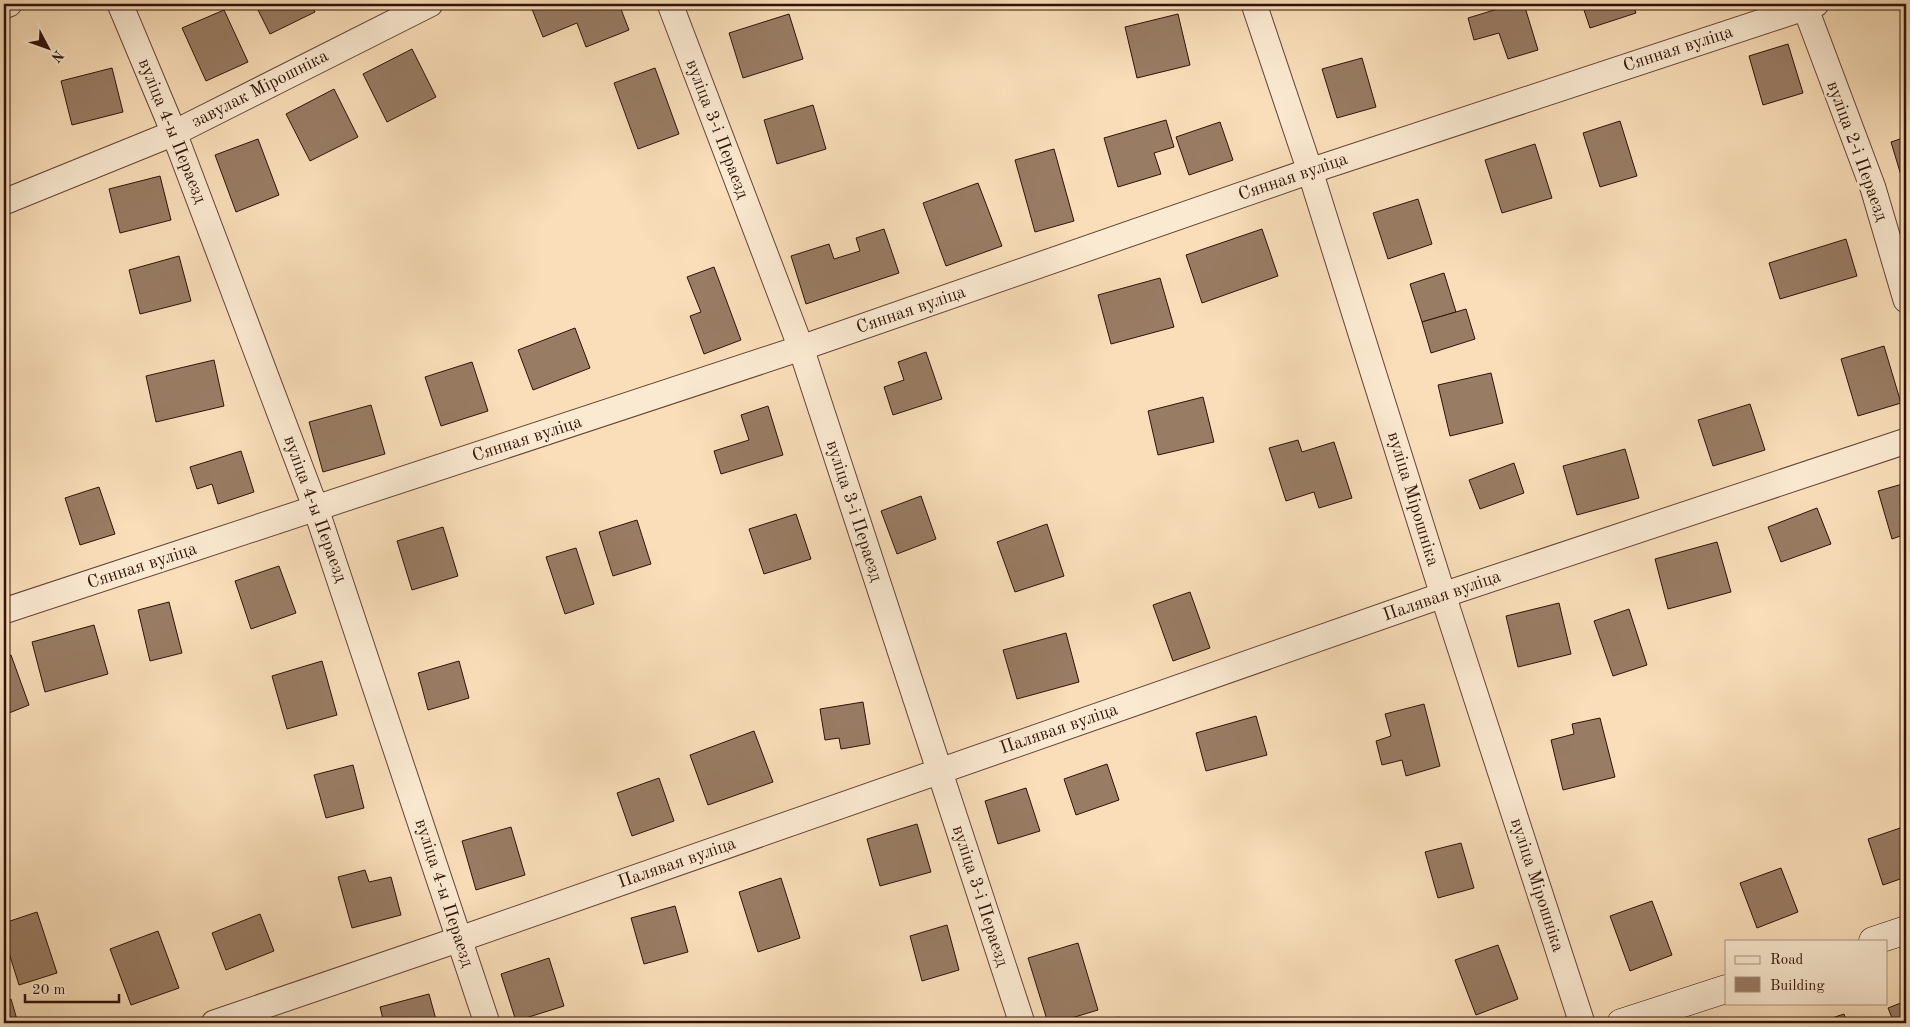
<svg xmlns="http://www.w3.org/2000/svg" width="1910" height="1027" viewBox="0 0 1910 1027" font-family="'Old Standard TT',serif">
<rect width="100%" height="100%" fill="#f9deb9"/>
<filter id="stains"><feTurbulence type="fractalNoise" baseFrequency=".004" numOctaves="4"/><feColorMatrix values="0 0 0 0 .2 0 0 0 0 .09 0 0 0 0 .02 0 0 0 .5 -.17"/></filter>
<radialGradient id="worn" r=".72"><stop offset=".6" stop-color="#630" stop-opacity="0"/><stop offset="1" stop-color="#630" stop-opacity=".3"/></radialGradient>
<g fill="#997c64" stroke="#301207">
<path d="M255 4H311L315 12 270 34Z"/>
<path d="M530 4H619L629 30 586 47 577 23 543 37Z"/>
<path d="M1514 4H1524L1538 50 1508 59 1499 33 1474 40 1468 18Z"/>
<path d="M1582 4H1633L1636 13 1590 28Z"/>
<path d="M224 10 248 62 206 81 182 28Z"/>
<path d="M789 14 803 59 743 78 729 33Z"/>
<path d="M1178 14 1190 65 1137 78 1125 27Z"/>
<path d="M1788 44 1803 93 1763 105 1749 56Z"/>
<path d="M412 49 436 97 387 122 363 74Z"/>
<path d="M1362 58 1376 107 1337 118 1322 69Z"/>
<path d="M112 68 123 112 72 125 61 81Z"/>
<path d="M655 68 679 134 638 149 614 83Z"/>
<path d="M334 89 358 137 310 161 286 114Z"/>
<path d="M813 105 826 149 777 164 764 120Z"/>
<path d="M1166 120 1174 147 1154 153 1161 174 1118 187 1104 138Z"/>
<path d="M1620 121 1637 176 1600 187 1583 133Z"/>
<path d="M1220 122 1233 160 1189 175 1176 137Z"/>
<path d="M1906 137V192L1891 142Z"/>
<path d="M258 139 279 195 236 212 215 155Z"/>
<path d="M1535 144 1552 198 1502 213 1485 160Z"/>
<path d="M1054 149 1074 221 1035 232 1015 160Z"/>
<path d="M160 176 171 220 120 233 109 189Z"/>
<path d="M978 183 1002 246 946 266 923 203Z"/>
<path d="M1418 199 1432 244 1388 259 1373 213Z"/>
<path d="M884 229 899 273 806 304 791 256 829 244 834 259 860 251 856 238Z"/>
<path d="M1262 229 1278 276 1202 303 1186 255Z"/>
<path d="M1846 239 1857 276 1780 299 1769 263Z"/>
<path d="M179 256 191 301 140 314 129 270Z"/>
<path d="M714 267 741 340 704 354 690 316 701 312 687 277Z"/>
<path d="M1444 273 1456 312 1422 322 1410 284Z"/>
<path d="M1160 278 1174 327 1111 344 1098 295Z"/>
<path d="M1466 309 1475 339 1431 353 1422 322Z"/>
<path d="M575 328 590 368 533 390 518 350Z"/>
<path d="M1884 346 1901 403 1858 416 1841 359Z"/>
<path d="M926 352 942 399 893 415 884 387 904 380 898 362Z"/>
<path d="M214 360 224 406 156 422 146 376Z"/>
<path d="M472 362 488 411 441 426 425 377Z"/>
<path d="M1491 373 1503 423 1450 436 1438 385Z"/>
<path d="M1203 397 1214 442 1158 455 1148 411Z"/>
<path d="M1750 404 1765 450 1713 466 1698 420Z"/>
<path d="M371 405 385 454 323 472 309 422Z"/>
<path d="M768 406 783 455 721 474 714 451 749 440 741 415Z"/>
<path d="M1298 440 1302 452 1334 442 1352 498 1319 508 1314 492 1286 501 1269 448Z"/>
<path d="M1625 449 1639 498 1577 515 1563 466Z"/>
<path d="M241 451 254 492 218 504 212 484 197 489 190 467Z"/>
<path d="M1514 463 1524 493 1480 509 1469 480Z"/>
<path d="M1906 483V534L1892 539 1878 491Z"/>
<path d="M99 487 115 534 80 545 65 498Z"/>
<path d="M921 496 936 539 897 554 881 511Z"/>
<path d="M1817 508 1831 544 1781 562 1768 527Z"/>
<path d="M796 514 811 559 764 574 749 529Z"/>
<path d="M637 520 651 564 613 576 599 532Z"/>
<path d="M1047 524 1064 576 1015 592 997 542Z"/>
<path d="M443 527 458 576 412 590 397 541Z"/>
<path d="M1717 542 1731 592 1668 609 1655 559Z"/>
<path d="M576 548 594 604 565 614 546 557Z"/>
<path d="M279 566 296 613 251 629 235 581Z"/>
<path d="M1190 592 1210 648 1173 661 1153 605Z"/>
<path d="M169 602 182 653 150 661 138 610Z"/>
<path d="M1559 603 1571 654 1518 667 1506 616Z"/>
<path d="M1629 609 1647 665 1613 676 1594 621Z"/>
<path d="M94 625 108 674 45 692 32 642Z"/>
<path d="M1066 633 1079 682 1017 699 1003 650Z"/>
<path d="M11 655 29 705 4 715V658Z"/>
<path d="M322 661 337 715 287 729 272 676Z"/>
<path d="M459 661 469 698 428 710 418 673Z"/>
<path d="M863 702 870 744 841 749 839 738 825 740 820 709Z"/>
<path d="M1424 704 1440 766 1406 776 1402 760 1382 765 1376 741 1391 736 1385 714Z"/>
<path d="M1256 716 1267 755 1206 771 1196 733Z"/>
<path d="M1600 718 1615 777 1563 790 1551 740 1574 734 1572 724Z"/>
<path d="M754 731 773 782 708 805 690 755Z"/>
<path d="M1107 764 1119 800 1076 815 1064 779Z"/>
<path d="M353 765 364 808 326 818 314 775Z"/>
<path d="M659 778 674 821 632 836 617 793Z"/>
<path d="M1026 788 1040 831 998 844 985 801Z"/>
<path d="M917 824 931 872 880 886 867 839Z"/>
<path d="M1906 826V877L1883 885 1868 839Z"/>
<path d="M511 827 525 875 476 890 462 841Z"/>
<path d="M1461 843 1474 888 1438 898 1425 852Z"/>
<path d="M1781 868 1798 912 1757 928 1740 883Z"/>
<path d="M365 870 369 882 391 877 401 915 352 928 338 877Z"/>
<path d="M781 878 800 938 758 952 739 892Z"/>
<path d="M1652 901 1672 955 1630 971 1610 916Z"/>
<path d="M675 906 688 952 644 964 631 918Z"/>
<path d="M37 912 57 973 19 985 4 937V923Z"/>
<path d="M260 914 274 951 226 970 212 933Z"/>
<path d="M947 925 959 970 922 981 910 936Z"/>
<path d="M158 931 179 988 131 1005 110 949Z"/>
<path d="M1078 943 1098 1010 1055 1023H1048L1028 958Z"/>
<path d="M1498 945 1518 999 1476 1015 1455 960Z"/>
<path d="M549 958 564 1006 516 1021 501 974Z"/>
<path d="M429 994 437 1023H384L380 1007Z"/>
<path d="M11 999 18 1023H4V1001Z"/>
<path d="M1906 1001V1023H1894L1888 1008Z"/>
<path d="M1844 1014 1847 1023H1817Z"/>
<path d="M1119 1017 1121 1023H1100Z"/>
</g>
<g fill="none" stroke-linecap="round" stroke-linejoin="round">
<defs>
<g id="street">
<path d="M120 4 174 133 316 509 487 1023"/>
<path d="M670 4 801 348 1022 1023"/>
<path d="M1254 4 1310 171 1443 595 1582 1023"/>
<path d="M1804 4 1873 188 1906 300"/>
<path d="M4 6 9 4"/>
<path d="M4 202 174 133 430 4"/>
<path d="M4 611 801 348 1310 171 1816 4"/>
<path d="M214 1023 460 939 1443 595 1906 441"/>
</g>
<g id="secondary">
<path d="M1873 941 1906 930"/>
<path d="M1621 1023 1726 989"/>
</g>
</defs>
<use href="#street" stroke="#624534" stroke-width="27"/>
<use href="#secondary" stroke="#301207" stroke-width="29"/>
<use href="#street" stroke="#fbead2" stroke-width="25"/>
<use href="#secondary" stroke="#fbead2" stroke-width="28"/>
</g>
<g text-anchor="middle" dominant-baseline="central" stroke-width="5" stroke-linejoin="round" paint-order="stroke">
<g font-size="18" fill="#301207" stroke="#fbead2">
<text transform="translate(1678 49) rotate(-18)">Сянная вуліца</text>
<text transform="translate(260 89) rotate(-27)">завулак Мірошніка</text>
<text transform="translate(717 129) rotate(69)">вуліца 3-і Пераезд</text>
<text transform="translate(172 131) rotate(68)">вуліца 4-ы Пераезд</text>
<text transform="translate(1857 151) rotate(70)">вуліца 2-і Пераезд</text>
<text transform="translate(1293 177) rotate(-19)">Сянная вуліца</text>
<text transform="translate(911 310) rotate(-19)">Сянная вуліца</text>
<text transform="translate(527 439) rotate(-18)">Сянная вуліца</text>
<text transform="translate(1413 499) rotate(73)">вуліца Мірошніка</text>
<text transform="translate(315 509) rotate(70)">вуліца 4-ы Пераезд</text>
<text transform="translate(854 511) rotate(72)">вуліца 3-і Пераезд</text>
<text transform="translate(142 566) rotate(-18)">Сянная вуліца</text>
<text transform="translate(1442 596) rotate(-19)">Палявая вуліца</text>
<text transform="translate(1059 729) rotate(-19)">Палявая вуліца</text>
<text transform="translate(677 863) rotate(-19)">Палявая вуліца</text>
<text transform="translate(1537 885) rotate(72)">вуліца Мірошніка</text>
<text transform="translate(444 893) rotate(72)">вуліца 4-ы Пераезд</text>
<text transform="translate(980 896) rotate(72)">вуліца 3-і Пераезд</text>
</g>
</g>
<rect width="1910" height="1027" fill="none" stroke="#f9deb9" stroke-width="20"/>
<rect x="5" y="5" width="1900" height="1017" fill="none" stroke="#301207" stroke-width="2.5"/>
<rect x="10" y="10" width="1890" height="1007" fill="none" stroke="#301207"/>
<rect x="1725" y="940" width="162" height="65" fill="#fbead2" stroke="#aa9481"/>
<rect x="1735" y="956" width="25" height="8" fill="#fbead2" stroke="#aa9481"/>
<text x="1770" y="964" font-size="15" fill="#301207">Road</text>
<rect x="1735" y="977" width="25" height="15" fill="#997c64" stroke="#aa9481"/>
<text x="1770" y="990" font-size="15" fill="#301207">Building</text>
<g transform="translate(48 48) rotate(131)" stroke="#fbead2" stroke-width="4" paint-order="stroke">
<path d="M0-4L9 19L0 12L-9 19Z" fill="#301207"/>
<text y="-8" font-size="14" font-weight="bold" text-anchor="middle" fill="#301207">N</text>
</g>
<path d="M25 994v8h94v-8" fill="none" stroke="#301207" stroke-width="2.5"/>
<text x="32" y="994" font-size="15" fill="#301207" stroke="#fbead2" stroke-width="4" paint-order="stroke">20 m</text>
<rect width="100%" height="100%" filter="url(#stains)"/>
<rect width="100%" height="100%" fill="url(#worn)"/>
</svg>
